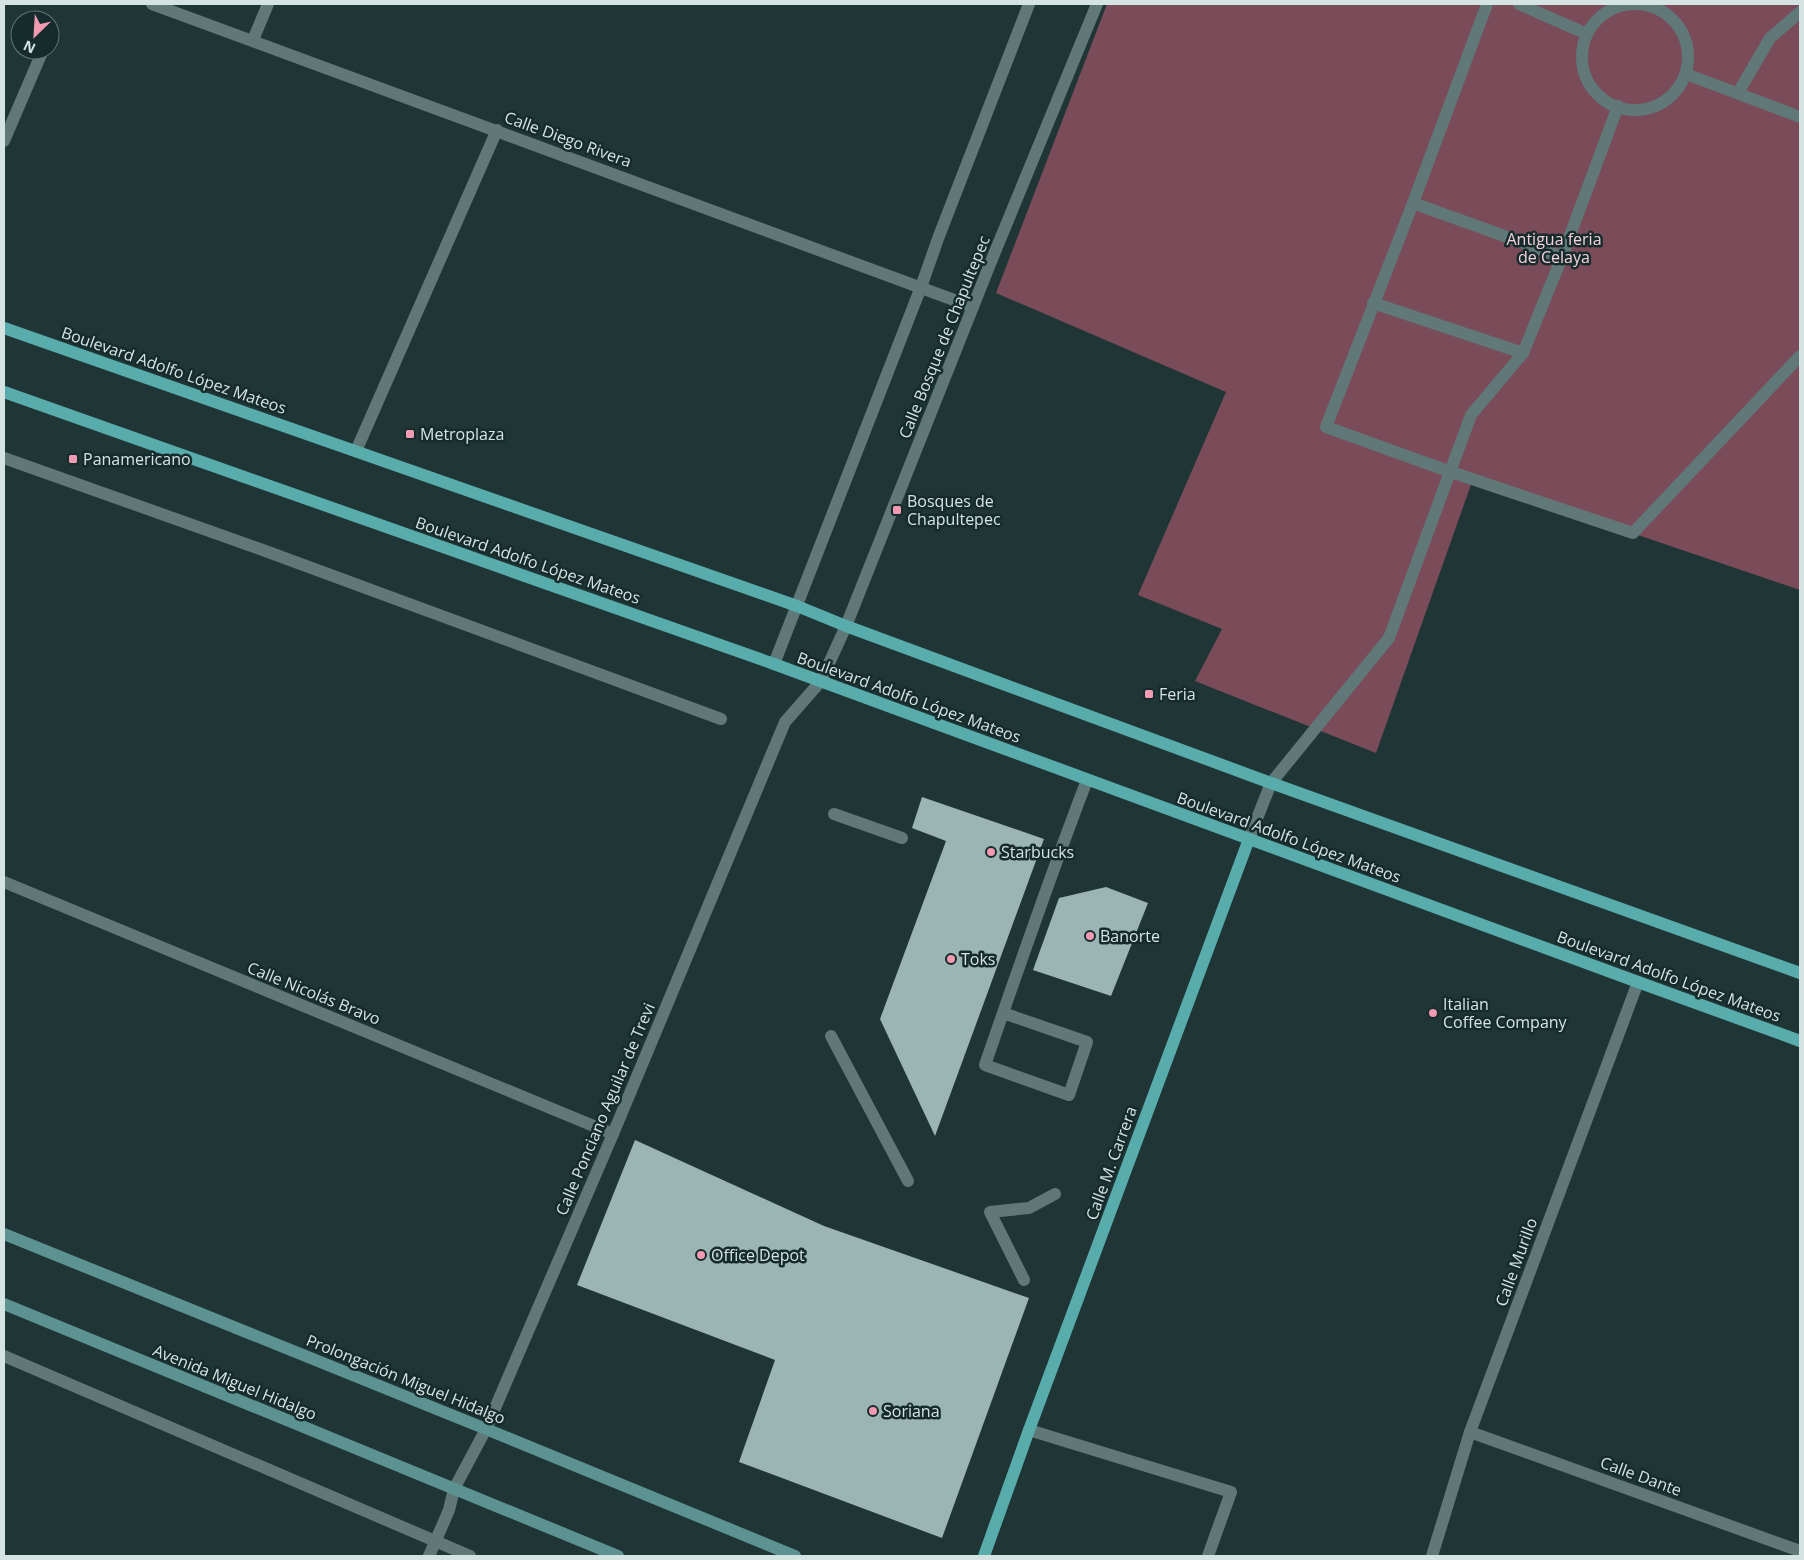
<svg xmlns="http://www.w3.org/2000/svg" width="1804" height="1560" viewBox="0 0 1804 1560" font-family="'Open Sans',sans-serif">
<rect width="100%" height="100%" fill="#203636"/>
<path fill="#7a4b58" d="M1107 4H1800V590L1473 479 1376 753 1195 681 1222 629 1138 595 1226 392 996 293Z"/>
<g fill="#9bb4b4">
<path d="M922 797 1044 839 935 1136 880 1019 946 841 912 828Z"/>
<path d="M1106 887 1148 903 1111 996 1033 970 1059 898Z"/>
<path d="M635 1140 824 1226 1029 1298 942 1538 739 1462 775 1360 577 1285Z"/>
</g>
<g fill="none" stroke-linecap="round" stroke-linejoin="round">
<g stroke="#607878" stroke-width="12">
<path d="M1487 4 1413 203 1326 427 1451 472 1633 533 1800 356"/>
<path d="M1519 4 1587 34"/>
<circle cx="1635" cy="57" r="53"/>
<path d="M1686 74 1800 117"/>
<path d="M1738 93 1770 38 1800 12"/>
<path d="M4 141 43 50"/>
<path d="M1413 203 1562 257"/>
<path d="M1373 303 1523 353"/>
<path d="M356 451 497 130"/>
<path d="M4 458 260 549 721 719"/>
<path d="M1271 783 1389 638 1471 415 1523 353 1562 257 1618 106"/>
<path d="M834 814 902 838"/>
<path d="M1003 1013 1087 1042 1069 1095 985 1065C1018 969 1051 874 1087 780"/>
<path d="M831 1036 908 1181"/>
<path d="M1024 1280 990 1212 1029 1208 1055 1194"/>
<path d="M1029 1430 1231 1492 1208 1556"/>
</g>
<g stroke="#607878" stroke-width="12">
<path d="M152 4 973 307"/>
<path d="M253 40 268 4"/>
<path d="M774 664 921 287 939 236 1029 4"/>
<path d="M1249 839 1271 783"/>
<path d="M4 882 613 1134"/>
<path d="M4 1356 470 1556"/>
<path d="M1470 1432 1800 1551"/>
<path d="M429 1556 449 1510 454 1489 486 1429 613 1134 785 722 821 681 846 626 990 264 1097 4"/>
<path d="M1432 1556 1470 1432 1638 982"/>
</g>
<g stroke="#5d9292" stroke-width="12">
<path d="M4 1234 486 1429 795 1556"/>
<path d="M4 1304 618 1556"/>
</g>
<g stroke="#59acac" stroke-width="12">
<path d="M4 328 797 606 846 626 1271 783 1800 973"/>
<path d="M4 392 774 664 1638 982 1800 1041"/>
<path d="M984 1556 1029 1430 1249 839"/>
</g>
</g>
<g fill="#f19ab2" stroke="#162c2c" stroke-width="2">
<rect x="405" y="429" width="10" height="10" rx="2.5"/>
<rect x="68" y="454" width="10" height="10" rx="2.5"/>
<rect x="892" y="505" width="10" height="10" rx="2.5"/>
<rect x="1144" y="689" width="10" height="10" rx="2.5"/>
<circle cx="991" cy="852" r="5"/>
<circle cx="1090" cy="936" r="5"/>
<circle cx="951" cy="959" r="5"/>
<circle cx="1433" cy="1013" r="5"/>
<circle cx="701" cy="1255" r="5"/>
<circle cx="873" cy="1411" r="5"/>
</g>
<g text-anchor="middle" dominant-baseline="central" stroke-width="5" stroke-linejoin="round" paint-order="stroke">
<g font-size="16" fill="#d6e3e3" stroke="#162c2c">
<text transform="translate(568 139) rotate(20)">Calle Diego Rivera</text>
<text transform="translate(944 337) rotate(-68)">Calle Bosque de Chapultepec</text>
<text transform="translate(174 370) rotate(19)">Boulevard Adolfo López Mateos</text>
<text transform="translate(528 560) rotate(19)">Boulevard Adolfo López Mateos</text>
<text transform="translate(909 697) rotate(20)">Boulevard Adolfo López Mateos</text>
<text transform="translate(1289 837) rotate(20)">Boulevard Adolfo López Mateos</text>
<text transform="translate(1669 976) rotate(20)">Boulevard Adolfo López Mateos</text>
<text transform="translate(314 993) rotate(22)">Calle Nicolás Bravo</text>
<text transform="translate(605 1109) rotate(-67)">Calle Ponciano Aguilar de Trevi</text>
<text transform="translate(1111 1163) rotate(-70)">Calle M. Carrera</text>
<text transform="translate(1516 1262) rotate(-70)">Calle Murillo</text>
<text transform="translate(406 1379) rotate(22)">Prolongación Miguel Hidalgo</text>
<text transform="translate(235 1382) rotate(22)">Avenida Miguel Hidalgo</text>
<text transform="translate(1641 1476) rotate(20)">Calle Dante</text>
</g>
<g font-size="16" fill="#f6d1da" stroke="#162c2c">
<text x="1554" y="239">Antigua feria<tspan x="1554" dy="18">de Celaya</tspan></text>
</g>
<g font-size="16" fill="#d6e3e3" stroke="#162c2c" text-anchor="start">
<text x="420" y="434">Metroplaza</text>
<text x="83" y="459">Panamericano</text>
<text x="907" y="501">Bosques de<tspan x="907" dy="18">Chapultepec</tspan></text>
<text x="1159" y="694">Feria</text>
<text x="1001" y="852">Starbucks</text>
<text x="1100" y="936">Banorte</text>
<text x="961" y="959">Toks</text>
<text x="1443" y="1004">Italian<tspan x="1443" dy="18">Coffee Company</tspan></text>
<text x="711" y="1255">Office Depot</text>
<text x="883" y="1411">Soriana</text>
</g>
</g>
<rect width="1804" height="1560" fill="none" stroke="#d6e3e3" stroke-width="10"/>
<g transform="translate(35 35) rotate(205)"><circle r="24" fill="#162c2c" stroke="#637575"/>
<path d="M0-4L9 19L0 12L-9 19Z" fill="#f19ab2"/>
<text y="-8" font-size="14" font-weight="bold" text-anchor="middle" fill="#d6e3e3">N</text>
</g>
</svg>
